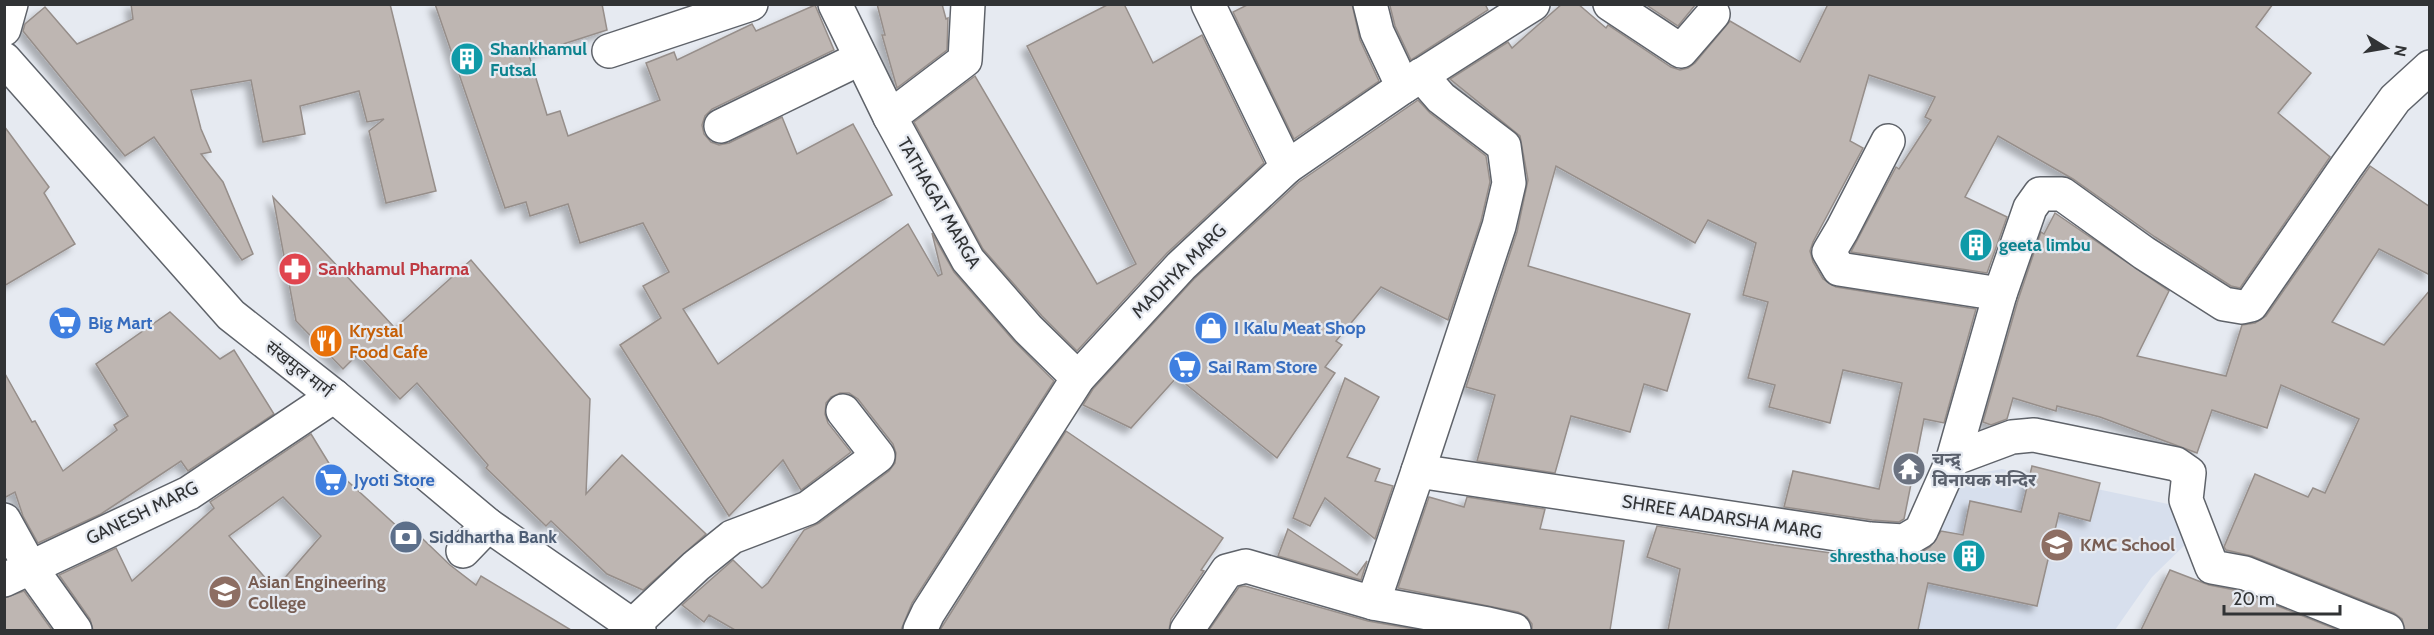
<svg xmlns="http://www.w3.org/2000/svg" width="2434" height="635" viewBox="0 0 2434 635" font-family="Cabin,'Noto Sans Devanagari',sans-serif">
<defs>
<filter id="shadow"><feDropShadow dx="-5.5" dy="5.5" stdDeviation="3" flood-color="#0004"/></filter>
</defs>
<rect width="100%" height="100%" fill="#e6eaf1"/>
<path fill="#d7dfed" d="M2002 469 2182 507 2193 537 2152 577 2115 630H1834L1894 565 1924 552 1964 476Z"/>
<g fill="#beb6b2" stroke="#968e8a" stroke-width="1.5" fill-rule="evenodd" filter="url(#shadow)">
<path d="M131 4H390L436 191 386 203 369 131 384 119 367 122 359 91 300 106 305 134 263 142 251 80 191 90 201 129 211 152 201 154 223 182 253 254 242 260 154 137 125 156 23 31 25 24 45 7 77 44 133 19Z"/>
<path d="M435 4H602L607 30 529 55 547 115 560 111 568 136 660 100 646 63 674 52 677 60 752 24 756 31 815 5 834 50 712 109 705 116 702 125 704 134 711 142 719 145 729 143 782 117 797 154 853 124 892 195 683 309 718 364 908 224 938 276 942 274 932 233 954 272 1014 341 1054 381 912 603 901 630H735L709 615 704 622 682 605 733 560 762 588 768 583 804 530 819 523 889 471 895 463 896 453 893 444 858 399 849 393H840L831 397 826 403 825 414 828 423 851 452 801 490 783 460 729 516 620 345 661 318 643 286 669 272 643 223 580 243 568 204 530 216 526 202 505 208Z"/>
<path d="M877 4H942L946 19 948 18 947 50 897 88 882 35H885Z"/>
<path d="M1109 4H1124L1153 63 1202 35 1264 163 1167 253 1077 351 1042 316 983 249 914 122 975 76 1097 284 1136 264 1027 46Z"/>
<path d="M1249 4H1352L1360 40 1379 81 1294 139 1233 12Z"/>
<path d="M1392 4H1485L1488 10 1411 60 1395 26 1390 6Z"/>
<path d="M1562 4H1578L1606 28 1608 25 1671 67 1680 70 1688 68 1695 63 1730 21 1800 62 1828 4H2273L2256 27 2311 73 2278 113 2330 157 2240 288 2231 286 2155 237 2073 179 1998 136 1965 197 2007 217 1987 273 1851 252 1896 167 1899 169 1931 120 1925 117 1935 97 1869 75 1850 141 1863 148 1813 242 1810 251 1813 262 1823 279 1836 287 1976 309 1944 423 1924 419 1904 519 1899 522 1872 520 1784 507 1793 471 1879 489 1902 383 1843 370 1830 423 1769 407 1775 385 1748 378 1768 302 1743 295 1756 243 1708 220 1695 243 1556 166 1528 266 1690 314 1667 391 1644 384 1630 432 1571 416 1555 473 1477 461 1495 395 1466 387 1517 232 1528 180 1520 136 1450 79 1508 42 1512 48Z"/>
<path d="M1645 4H1696L1678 26Z"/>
<path d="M1418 100 1430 113 1486 156 1490 182 1481 221 1448 320 1381 287 1336 341 1342 345 1325 367 1335 373 1277 458 1177 377 1131 428 1083 405 1093 389 1194 279 1299 182Z"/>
<path d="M4 126 49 187 44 193 75 244 4 286Z"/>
<path d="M2370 166 2430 207V275L2379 249 2332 322 2384 345 2430 290V630H2405L2402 619 2394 613 2252 556 2226 550 2224 547 2255 474 2308 497 2313 488 2325 493 2359 419 2281 385 2267 428 2212 410 2197 453 2100 417 2057 406 2056 411 2013 398 2007 419 1991 425 1983 422 2018 300 2041 232 2044 234 2055 213 2169 291 2137 356 2226 376 2242 325 2255 323 2266 316Z"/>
<path d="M273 197 395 328 471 260 590 399 586 494 622 455 706 534 643 590 607 574 551 521 546 526 486 468 488 465 417 383 400 399 358 354 343 369 296 321Z"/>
<path d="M170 312 220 359 234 350 274 414 188 471 181 461 101 514 38 543 23 516 15 492 4 498V372L32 422 35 421 63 471 117 430 114 425 128 416 96 364Z"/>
<path d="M1345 378 1379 397 1347 457 1380 469 1375 481 1393 486 1375 539 1325 498 1310 526 1293 518Z"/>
<path d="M1066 431 1223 538 1201 570 1204 571 1171 619 1169 630H940Z"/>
<path d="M311 434 330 465 400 529 404 521 450 565 476 585 481 576 571 630H93L90 619 59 575 116 548 132 581 214 508 210 502ZM283 497 321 536 275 589 229 536Z"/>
<path d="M2032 466 2100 483 2090 521 2059 513 2037 606 1928 583 1918 630H1668L1680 569 1647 557 1657 526 1774 545 1867 558 1904 560 1914 557 1930 547 1941 531 1963 535 1970 501 2021 512Z"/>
<path d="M1429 497 1464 507 1467 497 1545 509 1540 529 1624 541 1610 630H1532V624L1527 617 1518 612 1398 588Z"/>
<path d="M1288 529 1357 575 1367 561 1361 580 1278 556Z"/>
<path d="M2170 570 2209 585 2240 591 2338 630H2141Z"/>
<path d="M1245 586 1368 621 1419 630H1209L1239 587Z"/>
<path d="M24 591 52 630H4V598Z"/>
</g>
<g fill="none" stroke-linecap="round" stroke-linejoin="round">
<defs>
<g id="minor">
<path d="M835 4 890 117 968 260 1028 329 1078 378"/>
<path d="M1208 4 1287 167"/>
<path d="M1370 4 1377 32 1403 87"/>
<path d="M1610 4 1681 51 1713 14"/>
<path d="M4 29 11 4"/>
<path d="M609 51 751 4"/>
<path d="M890 117 965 60 968 4"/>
<path d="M721 126 861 58"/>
<path d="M1888 141 1842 230 1829 252 1839 269 2000 294"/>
<path d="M1953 459 2000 294 2030 208 2040 194H2062L2144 253 2224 304 2242 307 2251 305 2346 167 2395 99 2430 67"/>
<path d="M1418 471 1499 226 1509 183 1504 146 1441 98 1421 75"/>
<path d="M4 520 30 567 75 630"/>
<path d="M463 551 488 525"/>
<path d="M4 580 189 493 334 396"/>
<path d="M1373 603 1488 624 1514 630"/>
<path d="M632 626 696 566 732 537 808 508 878 456 843 411"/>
<path d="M920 630 928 613 1078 378 1181 266 1287 167 1403 87 1533 4"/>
<path d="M1187 630 1227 571 1246 566 1373 603 1418 471 1870 539 1904 541 1921 531 1953 459 2012 437 2034 435 2176 464 2189 473 2186 500 2212 567 2245 573 2387 630"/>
</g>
<path id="secondary" d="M4 59 231 315 334 396 488 525 639 630"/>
</defs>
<use href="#minor" stroke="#5f636a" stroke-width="36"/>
<use href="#secondary" stroke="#5f636a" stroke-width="36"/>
<use href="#minor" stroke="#fff" stroke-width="33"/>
<use href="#secondary" stroke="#fff" stroke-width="33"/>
</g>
<defs>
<symbol id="building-disc" viewBox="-11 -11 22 22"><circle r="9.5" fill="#0f9aa8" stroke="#e6eaf1"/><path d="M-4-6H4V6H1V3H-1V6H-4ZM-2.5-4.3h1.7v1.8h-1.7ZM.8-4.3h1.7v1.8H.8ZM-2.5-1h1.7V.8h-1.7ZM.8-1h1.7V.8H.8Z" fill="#fff"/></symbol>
<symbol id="pharmacy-disc" viewBox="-11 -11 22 22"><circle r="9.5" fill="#e0444e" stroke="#e6eaf1"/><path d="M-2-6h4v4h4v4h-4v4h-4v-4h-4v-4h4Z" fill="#fff"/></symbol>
<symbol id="supermarket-disc" viewBox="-11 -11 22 22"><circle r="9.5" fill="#3f7fe0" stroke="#e6eaf1"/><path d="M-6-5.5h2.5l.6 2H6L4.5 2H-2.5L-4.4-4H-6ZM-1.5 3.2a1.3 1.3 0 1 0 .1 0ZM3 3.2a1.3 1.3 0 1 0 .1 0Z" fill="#fff"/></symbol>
<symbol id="shop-disc" viewBox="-11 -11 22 22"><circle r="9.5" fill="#3f7fe0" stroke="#e6eaf1"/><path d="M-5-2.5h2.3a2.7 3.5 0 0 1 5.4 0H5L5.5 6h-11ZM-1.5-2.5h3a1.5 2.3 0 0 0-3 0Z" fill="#fff"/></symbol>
<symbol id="restaurant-disc" viewBox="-11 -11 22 22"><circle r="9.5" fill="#e8710a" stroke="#e6eaf1"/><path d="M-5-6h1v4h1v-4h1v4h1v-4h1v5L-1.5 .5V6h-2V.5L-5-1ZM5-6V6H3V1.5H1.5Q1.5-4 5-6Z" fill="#fff"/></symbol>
<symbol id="temple-disc" viewBox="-11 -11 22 22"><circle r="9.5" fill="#6b7280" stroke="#e6eaf1"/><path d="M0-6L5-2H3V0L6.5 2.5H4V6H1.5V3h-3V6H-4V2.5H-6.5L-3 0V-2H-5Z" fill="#fff"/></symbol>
<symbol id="bank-disc" viewBox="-11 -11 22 22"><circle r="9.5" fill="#5c6f8a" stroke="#e6eaf1"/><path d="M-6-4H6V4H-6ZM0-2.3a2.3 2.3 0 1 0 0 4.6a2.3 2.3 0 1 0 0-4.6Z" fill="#fff"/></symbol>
<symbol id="school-disc" viewBox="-11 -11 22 22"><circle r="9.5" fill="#8d6e63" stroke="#e6eaf1"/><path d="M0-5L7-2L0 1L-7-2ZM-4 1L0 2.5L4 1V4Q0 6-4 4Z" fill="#fff"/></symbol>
<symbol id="university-disc" viewBox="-11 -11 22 22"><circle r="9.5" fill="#8d6e63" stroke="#e6eaf1"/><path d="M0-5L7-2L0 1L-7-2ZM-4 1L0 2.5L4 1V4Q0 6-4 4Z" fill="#fff"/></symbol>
</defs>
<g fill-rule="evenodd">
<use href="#building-disc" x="448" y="40" width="38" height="38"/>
<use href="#building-disc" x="1957" y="226" width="38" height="38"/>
<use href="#pharmacy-disc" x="276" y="250" width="38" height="38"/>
<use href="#supermarket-disc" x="46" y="304" width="38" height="38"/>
<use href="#shop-disc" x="1192" y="309" width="38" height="38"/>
<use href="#restaurant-disc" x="307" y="322" width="38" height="38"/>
<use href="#supermarket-disc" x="1166" y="348" width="38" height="38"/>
<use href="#temple-disc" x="1890" y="450" width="38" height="38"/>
<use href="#supermarket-disc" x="312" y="461" width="38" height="38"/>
<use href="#bank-disc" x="387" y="518" width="38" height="38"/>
<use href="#school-disc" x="2038" y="526" width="38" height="38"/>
<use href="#building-disc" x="1950" y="537" width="38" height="38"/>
<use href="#university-disc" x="206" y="573" width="38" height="38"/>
</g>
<g text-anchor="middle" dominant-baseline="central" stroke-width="4.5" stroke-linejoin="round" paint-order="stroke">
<g font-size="18" font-weight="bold" fill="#0d838f" stroke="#e6eaf1" text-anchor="start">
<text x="490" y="49">Shankhamul<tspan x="490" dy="21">Futsal</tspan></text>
<text x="1999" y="245">geeta limbu</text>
<text x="1946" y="556" text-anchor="end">shrestha house</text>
</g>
<g font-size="18" fill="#313335" stroke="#e6eaf1">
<text transform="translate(939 203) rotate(60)">TATHAGAT MARGA</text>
<text transform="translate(1179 271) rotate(-45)">MADHYA MARG</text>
<text transform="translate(299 369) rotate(38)">संखमुल मार्ग</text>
<text transform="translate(142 513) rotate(-26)">GANESH MARG</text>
<text transform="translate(1722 517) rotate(9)">SHREE AADARSHA MARG</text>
</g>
<g font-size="18" font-weight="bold" fill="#be3a42" stroke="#e6eaf1" text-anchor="start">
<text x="318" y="269">Sankhamul Pharma</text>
</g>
<g font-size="18" font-weight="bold" fill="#366cbe" stroke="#e6eaf1" text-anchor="start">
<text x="88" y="323">Big Mart</text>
<text x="1234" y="328">I Kalu Meat Shop</text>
<text x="1208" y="367">Sai Ram Store</text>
<text x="354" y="480">Jyoti Store</text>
</g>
<g font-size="18" font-weight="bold" fill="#c56008" stroke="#e6eaf1" text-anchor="start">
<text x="349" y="331">Krystal<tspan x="349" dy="21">Food Cafe</tspan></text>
</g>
<g font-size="18" font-weight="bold" fill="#5b616d" stroke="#e6eaf1" text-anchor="start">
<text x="1932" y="459">चन्द्र्<tspan x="1932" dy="21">विनायक मन्दिर</tspan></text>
</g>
<g font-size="18" font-weight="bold" fill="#4e5e75" stroke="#e6eaf1" text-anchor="start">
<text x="429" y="537">Siddhartha Bank</text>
</g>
<g font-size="18" font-weight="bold" fill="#785e54" stroke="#e6eaf1" text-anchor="start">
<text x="2080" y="545">KMC School</text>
<text x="248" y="582">Asian Engineering<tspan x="248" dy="21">College</tspan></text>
</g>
</g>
<rect width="2434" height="635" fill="none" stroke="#313335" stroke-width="12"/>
<g transform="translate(2386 48) rotate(101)" stroke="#e6eaf1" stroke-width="4.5" paint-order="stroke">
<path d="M0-4.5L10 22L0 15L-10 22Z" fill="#313335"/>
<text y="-9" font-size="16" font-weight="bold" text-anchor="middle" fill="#313335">N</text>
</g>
<path d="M2224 605v9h116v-9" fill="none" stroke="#313335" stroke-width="3"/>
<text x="2233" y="605" font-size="18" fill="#313335" stroke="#e6eaf1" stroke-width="4.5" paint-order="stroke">20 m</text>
</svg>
